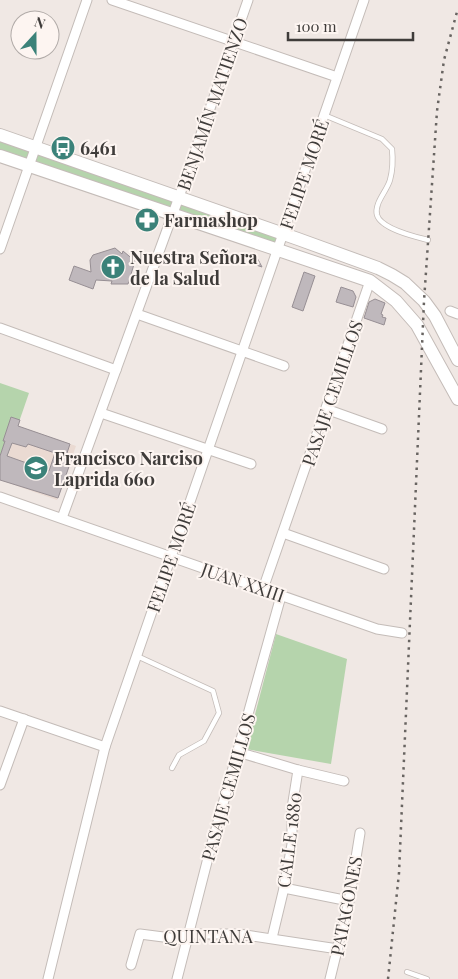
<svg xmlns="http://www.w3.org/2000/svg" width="458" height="979" viewBox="0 0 458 979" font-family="'Playfair Display',serif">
<rect width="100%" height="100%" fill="#f0e8e4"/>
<path fill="#eadad2" d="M18 426 76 446 57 500 0 480Z"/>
<g fill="#b5d4ac">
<path d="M0 135 283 234 277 249 0 156Z"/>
<path d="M0 383 29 393 0 477Z"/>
<path d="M276 634 347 659 331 764 246 749Z"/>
</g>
<g fill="#bfb8bc" stroke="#978f94" fill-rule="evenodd">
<path d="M115 248 122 254 123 251 135 261 128 284H111L112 281 96 280 93 289 69 280 74 266 91 272 90 260 93 255Z"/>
<path d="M254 252 262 267 250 263Z"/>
<path d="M304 272 315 276 303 311 292 307Z"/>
<path d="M341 287 353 291 356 297 353 307 336 302Z"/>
<path d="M375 299 385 303 381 314 383 315 382 317 386 318 384 325 364 318 369 302Z"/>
<path d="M11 417 20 420 18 426 70 444 66 456 72 458 58 498 0 480V456L5 441H3ZM12 443 26 447 28 444 55 453 49 471 7 456Z"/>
</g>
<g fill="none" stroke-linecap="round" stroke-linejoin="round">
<defs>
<g id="service">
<path d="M324 115 382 139 392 149C393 159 393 169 390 180 387 191 374 203 377 215 381 229 416 237 428 240"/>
<path d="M137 656 213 691 219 713 204 741 179 755 172 768"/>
<path d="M407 972 427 979"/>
</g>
<g id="minor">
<path d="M112 0 337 77"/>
<path d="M0 249 87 0"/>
<path d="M450 311 458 314"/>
<path d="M137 314 284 366"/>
<path d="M0 328 116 370"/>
<path d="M326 409 382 429"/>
<path d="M101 413 251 464"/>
<path d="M0 497 377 629 402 633"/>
<path d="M62 518 179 197 248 0"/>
<path d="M283 533 384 569"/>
<path d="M263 589 370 281"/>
<path d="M0 711 105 747"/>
<path d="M238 752 298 770 344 781"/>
<path d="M0 785 24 719"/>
<path d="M284 888 349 901"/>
<path d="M272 938 284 888 292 844V808L298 770"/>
<path d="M131 965 140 934 179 939 188 934H239L338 949"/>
<path d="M48 979 105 747 364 0"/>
<path d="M177 979 209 854 281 596"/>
<path d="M330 979 349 901 360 833"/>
</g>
<g id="secondary">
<path d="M0 135 298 239 378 268 392 275 405 283 424 301 435 316 458 360"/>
<path d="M0 156 370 281 396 301 417 325 458 399"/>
</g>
</defs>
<use href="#service" stroke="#c4bcb8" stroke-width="6"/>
<use href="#minor" stroke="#c4bcb8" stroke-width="11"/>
<use href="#secondary" stroke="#c4bcb8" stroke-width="14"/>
<use href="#service" stroke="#fff" stroke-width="4.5"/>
<use href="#minor" stroke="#fff" stroke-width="9"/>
<use href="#secondary" stroke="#fff" stroke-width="12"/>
<path stroke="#686461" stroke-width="2.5" stroke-dasharray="2.5 5" stroke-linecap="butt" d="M388 979 399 873 424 301 437 111 444 60 458 8"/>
</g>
<defs>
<symbol id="bus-disc" viewBox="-11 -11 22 22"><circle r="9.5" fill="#3b8279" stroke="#fdf5f1"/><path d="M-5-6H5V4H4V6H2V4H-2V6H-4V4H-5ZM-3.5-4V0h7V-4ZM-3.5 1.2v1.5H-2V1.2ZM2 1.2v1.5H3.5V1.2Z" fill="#fff"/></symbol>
<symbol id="pharmacy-disc" viewBox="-11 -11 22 22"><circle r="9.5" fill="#3b8279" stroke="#fdf5f1"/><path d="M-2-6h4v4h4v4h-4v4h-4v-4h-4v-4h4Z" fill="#fff"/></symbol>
<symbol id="church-disc" viewBox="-11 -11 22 22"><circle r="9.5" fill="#3b8279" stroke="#fdf5f1"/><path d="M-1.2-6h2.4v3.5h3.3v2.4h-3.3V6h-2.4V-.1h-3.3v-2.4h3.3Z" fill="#fff"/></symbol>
<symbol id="school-disc" viewBox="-11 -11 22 22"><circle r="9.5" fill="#3b8279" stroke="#fdf5f1"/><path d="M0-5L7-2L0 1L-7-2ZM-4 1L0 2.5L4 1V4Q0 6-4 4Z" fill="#fff"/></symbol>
</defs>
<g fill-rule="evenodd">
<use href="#bus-disc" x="49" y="134" width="28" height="28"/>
<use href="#pharmacy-disc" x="133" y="206" width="28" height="28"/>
<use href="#church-disc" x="99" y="253" width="28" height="28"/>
<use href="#school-disc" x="22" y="454" width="28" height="28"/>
</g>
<g text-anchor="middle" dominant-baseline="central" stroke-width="4" stroke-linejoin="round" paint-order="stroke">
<g font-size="18" fill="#3f3c3a" stroke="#fdf5f1">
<text transform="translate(212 104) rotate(-71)">BENJAMÍN MATIENZO</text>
<text transform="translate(304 174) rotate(-71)">FELIPE MORÉ</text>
<text transform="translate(332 393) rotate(-71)">PASAJE CEMILLOS</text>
<text transform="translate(171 557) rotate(-71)">FELIPE MORÉ</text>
<text transform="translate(243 582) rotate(19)">JUAN XXIII</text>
<text transform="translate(228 787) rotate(-74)">PASAJE CEMILLOS</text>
<text transform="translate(289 840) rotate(-83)">CALLE 1880</text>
<text transform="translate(346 906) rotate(-79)">PATAGONES</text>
<text x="208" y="936">QUINTANA</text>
</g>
<g font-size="18" font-weight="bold" fill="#3f3c3a" stroke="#fdf5f1" text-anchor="start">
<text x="80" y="148">6461</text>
<text x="164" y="220">Farmashop</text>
<text x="130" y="257">Nuestra Señora<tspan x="130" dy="21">de la Salud</tspan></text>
<text x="54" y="458">Francisco Narciso<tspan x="54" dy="21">Laprida 660</tspan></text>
</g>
</g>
<g transform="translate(35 35) rotate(21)"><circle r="24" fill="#fdf5f1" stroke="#b1aba8"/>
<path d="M0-4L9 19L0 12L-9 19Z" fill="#3b8279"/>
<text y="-8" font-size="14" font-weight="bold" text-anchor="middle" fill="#3f3c3a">N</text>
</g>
<path d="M288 32v8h125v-8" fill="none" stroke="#3f3c3a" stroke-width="2.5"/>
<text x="296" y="32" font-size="15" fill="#3f3c3a" stroke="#fdf5f1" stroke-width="4" paint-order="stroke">100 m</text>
</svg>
